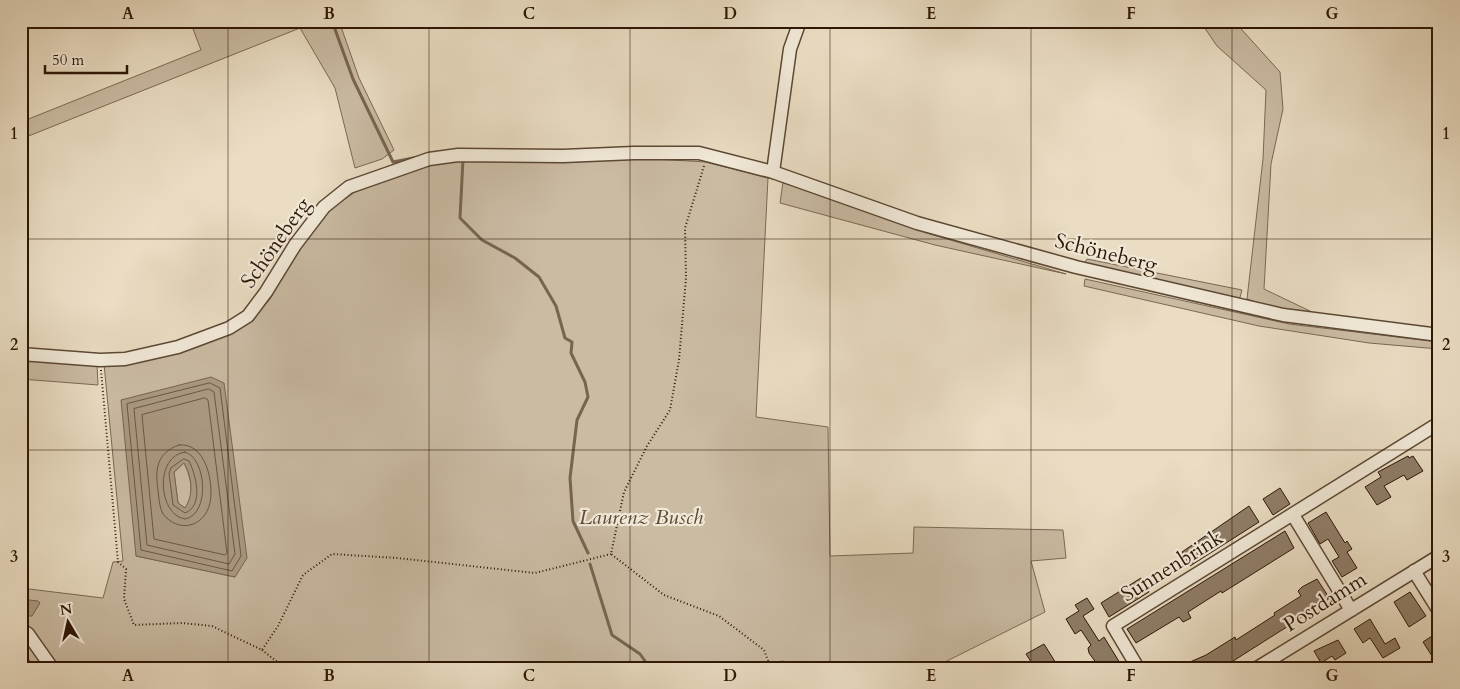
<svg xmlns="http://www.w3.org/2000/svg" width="1460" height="689" viewBox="0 0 1460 689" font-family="Cardo,serif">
<rect width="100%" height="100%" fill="#eaddc3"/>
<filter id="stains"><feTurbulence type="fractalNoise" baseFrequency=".004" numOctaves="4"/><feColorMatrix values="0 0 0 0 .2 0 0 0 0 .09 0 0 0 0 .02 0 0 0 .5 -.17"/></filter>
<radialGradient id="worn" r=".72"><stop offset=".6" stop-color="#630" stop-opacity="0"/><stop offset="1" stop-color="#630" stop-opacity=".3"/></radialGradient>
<g fill="#cabba3" stroke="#7c6854" fill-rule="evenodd">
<path d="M190 21H339L359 78 394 150 382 159 355 168 335 88 300 28 21 139V122L201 50Z"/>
<path d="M1200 21H1234L1280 72 1283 109 1271 164 1264 289 1312 312 1289 313 1247 299 1263 159 1266 90 1217 46Z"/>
<path d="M465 159H654L706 162 768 178 756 417 828 427 830 556 913 553 914 527 1063 530 1066 558 1031 561 1045 612 933 668H844L781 661 780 668H58L35 632 21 625V588L103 598 113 562 123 561 104 364 252 320 270 299 297 251 327 211 367 184 397 171ZM211 377 235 577 136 556Z"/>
<path d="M783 182 930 234 1066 274 935 245 780 203Z"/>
<path d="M1087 259 1242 290 1239 301 1083 266Z"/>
<path d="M1085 279 1289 324 1439 342V349L1369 343 1259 326 1084 286Z"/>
<path d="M21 359 97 365 98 385 21 379Z"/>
<path d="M184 463C191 478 195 494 185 508L178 503 174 472Z"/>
<path d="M21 636 27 639 46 668H21Z"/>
</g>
<g fill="#aa9982" stroke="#786550" fill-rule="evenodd">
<path d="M211 377 224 383 247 558 235 577 136 556 121 400ZM184 463C192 476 194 495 185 508L178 503 174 472Z"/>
<path d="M21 599 38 601 40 603 32 616H21Z"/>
</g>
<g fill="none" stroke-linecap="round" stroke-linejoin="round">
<g stroke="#6c5844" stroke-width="1">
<path d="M210 383 220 388 241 556 232 571 141 550 127 404Z"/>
<path d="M209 389 214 392 235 554 229 564 147 545 134 409Z"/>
<path d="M205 398 208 400 227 553 225 555 154 539 142 415Z"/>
<path d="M179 445C206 442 214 483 210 503 204 528 178 533 163 514 159 506 159 498 158 490 155 470 156 453 179 445Z"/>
<path d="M185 452C206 457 211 514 185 519 158 515 154 456 185 452Z"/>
<path d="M184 459 189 461C196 475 204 506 185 513L173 505 169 473 171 468Z"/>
</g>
<g stroke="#786550" stroke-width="3">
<path d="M332 21 353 79 393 162 418 157"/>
<path d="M463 159 460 218 482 240 515 258 539 277 556 306 565 338 572 342 571 353 585 382 588 397 577 420 570 478 573 521 588 553"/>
<path d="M590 564 612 635 640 654 650 668"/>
<path d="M21 649 33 668"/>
</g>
</g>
<g fill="#8f7d68" stroke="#2d1605">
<path d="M1408 456 1409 458 1413 456 1423 471 1407 480 1404 475 1384 486 1391 497 1377 505 1365 487 1381 477 1378 472Z"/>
<path d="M1280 488 1290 504 1273 515 1263 499Z"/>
<path d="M1249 506 1259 522 1190 566 1182 552Z"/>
<path d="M1326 512 1345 543 1347 541 1352 549 1347 552 1357 568 1342 577 1332 561 1339 557 1328 539 1320 544 1308 523Z"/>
<path d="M1285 531 1294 548 1222 593 1221 591 1188 612 1191 618 1183 622 1179 617 1136 643 1127 629Z"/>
<path d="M1141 578 1149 592 1109 617 1101 603Z"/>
<path d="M1317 579 1328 596 1299 614 1301 618 1222 668H1194L1190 662 1206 655 1235 637 1236 640 1275 615 1274 613 1301 596 1298 591 1302 587Z"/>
<path d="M1410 592 1426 616 1409 627 1394 602Z"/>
<path d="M1087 598 1094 609 1083 616 1099 641 1104 637 1123 668H1100L1089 653 1088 648 1091 645 1081 630 1075 634 1066 619 1079 611 1075 605Z"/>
<path d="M1370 619 1385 644 1395 638 1400 648 1383 658 1370 638 1363 643 1354 629Z"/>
<path d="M1435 634 1439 640V667L1423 642Z"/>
<path d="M1338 640 1346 653 1335 660 1332 656 1321 663 1314 651Z"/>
<path d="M1044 644 1059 668H1035L1026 654Z"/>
</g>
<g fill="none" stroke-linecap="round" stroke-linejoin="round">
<defs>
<g id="minor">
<path d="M773 172 790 49 800 21"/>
<path d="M21 354 100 360 125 359 178 347 229 328 248 316 266 292 295 245 324 207 349 187 429 159 458 155 563 156 634 153H699L773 172 917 223 1076 267 1283 315 1439 335"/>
<path d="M1293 515 1351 610"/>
<path d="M1414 571 1439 611"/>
<path d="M21 629 28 634 52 668"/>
<path d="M1138 668 1113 626 1439 423"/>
<path d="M1257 668 1439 556"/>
</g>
</defs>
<use href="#minor" stroke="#5c4834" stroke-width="15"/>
<g stroke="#2d1605" stroke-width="2" stroke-dasharray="1 2.5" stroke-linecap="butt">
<path d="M704 166 685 228 686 278 679 360 670 410 647 446 624 492 611 554 664 595 719 616 764 650 771 668"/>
<path d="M101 370 118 562 126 569 124 599 134 625 182 623 212 626 262 650 278 626 303 575 332 554 397 558 535 573 611 554"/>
<path d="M262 650 285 668"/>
</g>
<use href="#minor" stroke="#f1e9d8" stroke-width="12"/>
</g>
<path fill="none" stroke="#2d1605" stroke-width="1" stroke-opacity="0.55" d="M228 21V668M429 21V668M630 21V668M830 21V668M1031 21V668M1232 21V668M21 239H1439M21 450H1439"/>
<g text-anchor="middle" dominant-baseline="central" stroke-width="4.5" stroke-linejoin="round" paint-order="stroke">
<g font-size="21" fill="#2d1605" stroke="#f1e9d8">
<text transform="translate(276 243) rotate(-55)">Schöneberg</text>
<text transform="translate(1106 253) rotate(14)">Schöneberg</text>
<text transform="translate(1172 566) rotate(-32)">Sunnenbrink</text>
<text transform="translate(1325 602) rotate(-32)">Postdamm</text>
</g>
<g font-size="21" font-style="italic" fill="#5c4834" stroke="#f1e9d8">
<text x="641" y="517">Laurenz Busch</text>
</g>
</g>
<rect width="1460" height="689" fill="none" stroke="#eaddc3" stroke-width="55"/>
<g transform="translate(68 622) rotate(351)" stroke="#f1e9d8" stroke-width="4" paint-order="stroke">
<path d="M0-4L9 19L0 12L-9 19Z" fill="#2d1605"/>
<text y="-8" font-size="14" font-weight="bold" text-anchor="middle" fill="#2d1605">N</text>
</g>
<path d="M45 65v8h82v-8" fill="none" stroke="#2d1605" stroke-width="2.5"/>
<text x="52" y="65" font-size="15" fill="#2d1605" stroke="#f1e9d8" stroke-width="4" paint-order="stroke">50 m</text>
<rect x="28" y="28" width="1404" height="634" fill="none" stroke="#2d1605" stroke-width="2"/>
<g font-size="16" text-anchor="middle" font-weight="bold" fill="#2d1605">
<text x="128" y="19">A</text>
<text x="329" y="19">B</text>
<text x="529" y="19">C</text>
<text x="730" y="19">D</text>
<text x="931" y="19">E</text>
<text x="1131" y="19">F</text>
<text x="1332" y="19">G</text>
<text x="14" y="139">1</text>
<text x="1446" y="139">1</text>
<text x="14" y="350">2</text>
<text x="1446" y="350">2</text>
<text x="14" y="562">3</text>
<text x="1446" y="562">3</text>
<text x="128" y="681">A</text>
<text x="329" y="681">B</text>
<text x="529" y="681">C</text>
<text x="730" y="681">D</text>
<text x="931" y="681">E</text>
<text x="1131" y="681">F</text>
<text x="1332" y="681">G</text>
</g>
<rect width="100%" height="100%" filter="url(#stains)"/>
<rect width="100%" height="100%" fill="url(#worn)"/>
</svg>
